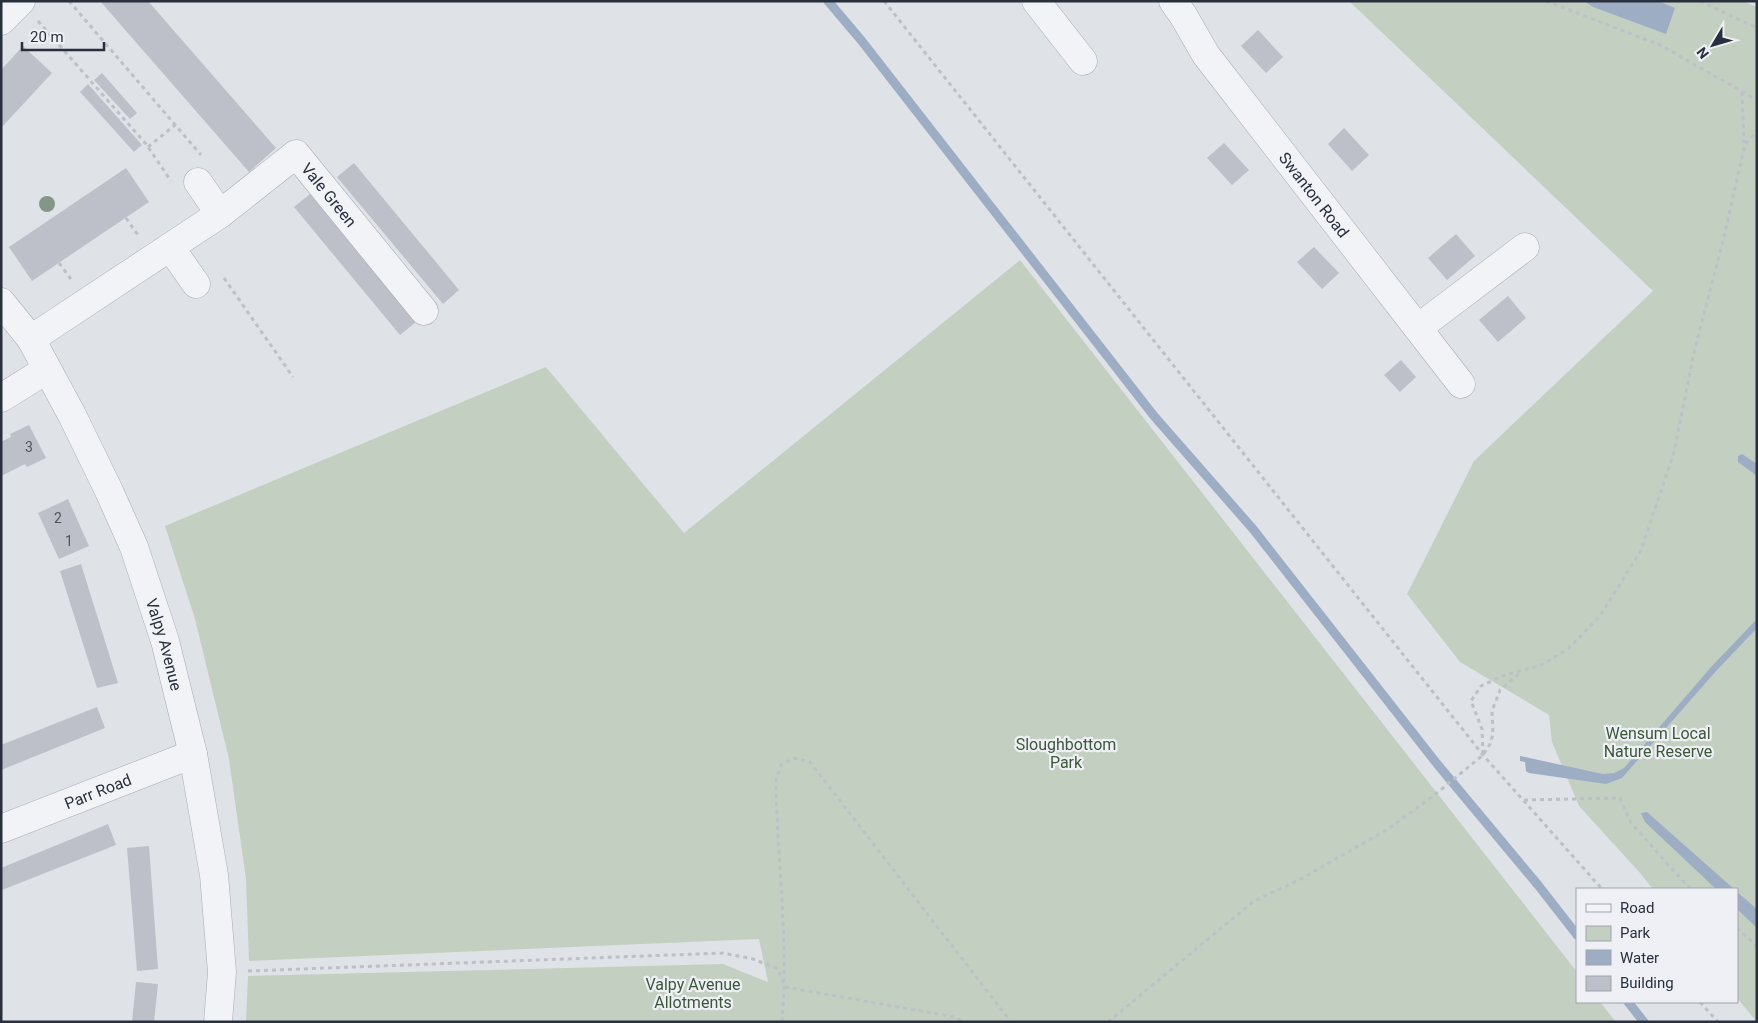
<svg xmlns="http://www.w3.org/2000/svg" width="1758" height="1023" viewBox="0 0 1758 1023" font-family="Roboto,sans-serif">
<rect width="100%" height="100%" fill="#dfe2e7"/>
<g fill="#c3d0c1">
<path d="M1349 1H1742L1757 7V1022L1737 998V889H1653L1640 873 1579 806 1552 742 1549 715 1460 662 1407 594 1474 461 1653 291Z"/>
<path d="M1020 260 1577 972V1002H1600L1616 1022H246L248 976 723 964 768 982 759 939 249 961 246 879 229 759 195 619 165 526 546 367 684 533Z"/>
</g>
<g fill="#9dadc4">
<path d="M1584 1H1658L1675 8 1666 34 1593 7Z"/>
<path d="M1742 454 1757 464V476L1738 462V456Z"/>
<path d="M1757 619V628L1717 670 1622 778 1606 784 1529 773 1526 771 1525 762 1520 761V756L1603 774 1614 773 1624 768 1712 666Z"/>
<path d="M1647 812 1734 889H1716L1645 822 1641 813Z"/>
<path d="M1737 892 1757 909V928L1737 909Z"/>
</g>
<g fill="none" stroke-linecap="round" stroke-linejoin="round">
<g stroke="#9dadc4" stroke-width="9">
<path d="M828 1 861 40 1154 416 1253 529 1438 765 1538 885 1577 935"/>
<path d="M1628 1002 1644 1022"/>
</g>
</g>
<g fill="#bdc0c9">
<path d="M100 1H148L276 148 249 172Z"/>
<path d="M1258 30 1283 57 1266 73 1241 46Z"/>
<path d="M23 46 52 73 1 128V70Z"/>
<path d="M102 73 137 113 130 119 94 80Z"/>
<path d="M88 84 142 145 134 152 80 92Z"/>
<path d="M1344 128 1369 155 1352 171 1328 144Z"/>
<path d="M1224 143 1249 170 1232 185 1207 158Z"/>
<path d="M354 163 459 290 443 304 337 177Z"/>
<path d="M126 168 149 202 32 281 9 247Z"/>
<path d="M310 194 416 322 400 335 294 207Z"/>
<path d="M1456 234 1475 256 1447 280 1428 258Z"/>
<path d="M1314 247 1339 273 1322 289 1297 262Z"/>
<path d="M1508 296 1526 318 1498 342 1479 320Z"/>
<path d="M1401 360 1416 377 1400 392 1384 375Z"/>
<path d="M29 425 46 458 27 467 25 464 1 476V442L11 437 10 434Z"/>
<path d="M68 499 89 546 59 559 38 513Z"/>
<path d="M81 564 118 683 97 688 60 571Z"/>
<path d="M97 707 105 728 1 770V745Z"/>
<path d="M108 824 116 845 2 890 1 868Z"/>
<path d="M149 846 158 969 137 971 127 848Z"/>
<path d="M136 982 158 984 154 1022H132Z"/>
</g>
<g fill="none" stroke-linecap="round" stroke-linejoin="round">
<defs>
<g id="minor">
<path d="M1036 1 1083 61"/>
<path id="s1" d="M1173 1 1183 15 1206 55 1461 384"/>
<path d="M1 21 21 1"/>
<path d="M198 182 220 214"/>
<path d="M170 247 196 284"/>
<path id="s2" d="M1 302 31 339 72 415 109 491 134 547 165 641 193 754 214 875 222 972 218 1022"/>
<path d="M1418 328 1525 247"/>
<path id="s3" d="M31 339 220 214 296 154 424 311"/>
<path d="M1 398 46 370"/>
<path id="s4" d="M1 829 193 754"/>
</g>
</defs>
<use href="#minor" stroke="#a8acb4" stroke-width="29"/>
<g stroke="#bdc0c6" stroke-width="3" stroke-dasharray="4 4" stroke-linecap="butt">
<path d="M69 1 201 155"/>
<path d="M884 1 1483 755 1602 889"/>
<path d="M1546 1 1660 45 1757 100"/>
<path d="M1700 1 1757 28"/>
<path d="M38 21 146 144 171 181"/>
<path d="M1 69H2"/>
<path d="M1742 92 1744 143"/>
<path d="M148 147 175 125"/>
<path d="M126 218 138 235"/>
<path d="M59 263 71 279"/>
<path d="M224 278 293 377"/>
<path d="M1483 754 1482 729 1471 701 1481 686 1502 676 1541 665 1568 649 1600 616 1641 550 1674 452 1695 348 1722 245 1745 144 1757 132"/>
<path d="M1524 800 1620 798 1631 823 1683 881 1692 889"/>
<path d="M1737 928 1757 946"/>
<path d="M248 971 723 953 753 959 778 969 785 987 955 1017 963 1022"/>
<path d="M1700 1002 1718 1022"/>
<path d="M782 1022C789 941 777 861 776 781L781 765 794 758 810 762 1011 1022"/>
<path d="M1108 1022 1254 901 1301 879 1388 829 1432 797 1483 755 1490 744 1493 734 1492 711 1500 690 1521 672"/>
</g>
<use href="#minor" stroke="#f1f3f6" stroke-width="28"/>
</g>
<circle fill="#859687" cx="47" cy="204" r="8"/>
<g text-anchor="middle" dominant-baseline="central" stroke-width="4.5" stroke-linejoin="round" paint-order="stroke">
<g font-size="14" fill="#4e5360">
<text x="29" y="447">3</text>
<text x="58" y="518">2</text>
<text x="69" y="541">1</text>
</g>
<g font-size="16" fill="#292f3d" stroke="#eef0f5">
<text stroke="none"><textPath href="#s1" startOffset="240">Swanton Road</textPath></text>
<text stroke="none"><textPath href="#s3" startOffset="376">Vale Green</textPath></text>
<text stroke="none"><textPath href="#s2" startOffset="382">Valpy Avenue</textPath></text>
<text stroke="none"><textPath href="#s4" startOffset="104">Parr Road</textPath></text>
</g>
<g font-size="16" fill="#3b5738" stroke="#eef0f5">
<text x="1658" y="733">Wensum Local<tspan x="1658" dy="18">Nature Reserve</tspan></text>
<text x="1066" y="744">Sloughbottom<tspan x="1066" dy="18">Park</tspan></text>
<text x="693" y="984">Valpy Avenue<tspan x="693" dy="18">Allotments</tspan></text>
</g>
</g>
<rect width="1758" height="1023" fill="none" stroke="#292f3d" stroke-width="5"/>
<rect x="1576" y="888" width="162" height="115" fill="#eef0f5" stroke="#9fa3ab"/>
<rect x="1586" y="904" width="25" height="8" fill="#f1f3f6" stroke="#9fa3ab"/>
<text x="1620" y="913" font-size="15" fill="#292f3d">Road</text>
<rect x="1586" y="926" width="25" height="15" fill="#c3d0c1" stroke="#9fa3ab"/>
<text x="1620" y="938" font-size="15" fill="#292f3d">Park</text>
<rect x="1586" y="950" width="25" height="15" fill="#9dadc4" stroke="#9fa3ab"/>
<text x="1620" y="963" font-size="15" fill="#292f3d">Water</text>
<rect x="1586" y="976" width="25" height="15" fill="#bdc0c9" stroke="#9fa3ab"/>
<text x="1620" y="988" font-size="15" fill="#292f3d">Building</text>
<g transform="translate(1713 45) rotate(232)" stroke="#eef0f5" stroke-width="4" paint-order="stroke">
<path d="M0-4L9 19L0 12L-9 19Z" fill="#292f3d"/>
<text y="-8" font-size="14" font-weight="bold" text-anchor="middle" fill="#292f3d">N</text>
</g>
<path d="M22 42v8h82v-8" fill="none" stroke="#292f3d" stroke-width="2.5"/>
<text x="30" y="42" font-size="15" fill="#292f3d" stroke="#eef0f5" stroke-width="4" paint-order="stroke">20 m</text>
</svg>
